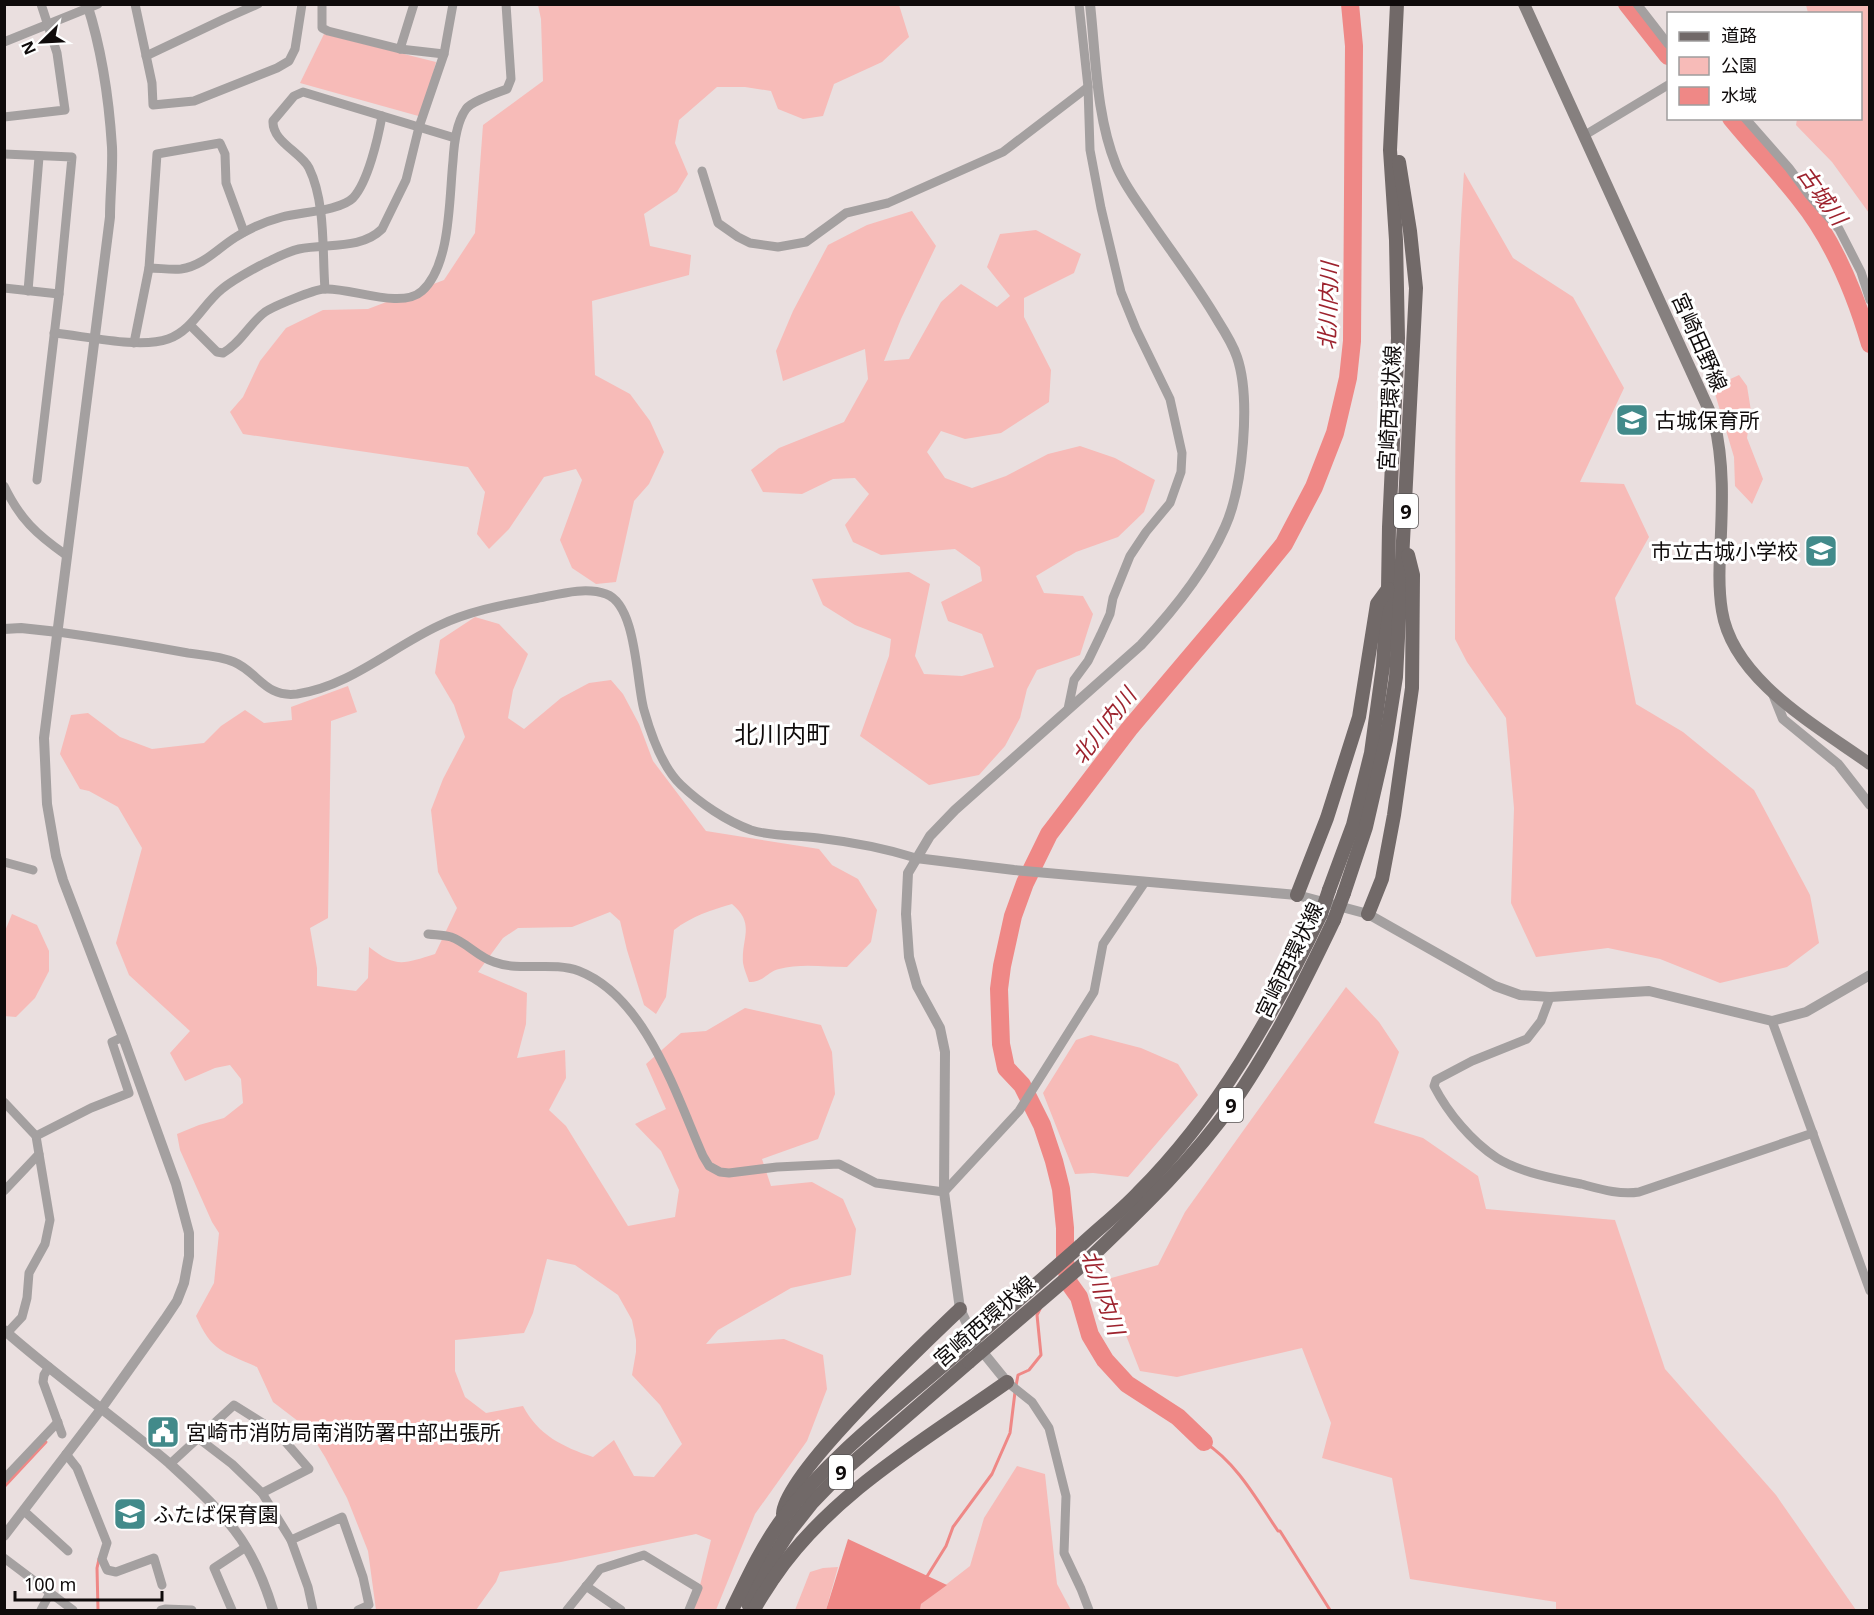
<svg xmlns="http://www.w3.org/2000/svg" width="1874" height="1615" viewBox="0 0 1874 1615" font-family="'Noto Sans','Noto Sans JP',sans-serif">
<rect width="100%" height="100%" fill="#eadfdf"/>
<g fill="#f7bbb8" fill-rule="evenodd">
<path d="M538 5H899L909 37 882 62 834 84 823 116 803 119 778 109 771 91 745 87H717L679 120 675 143 688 174 677 192 644 214 650 246 691 255 689 275 592 301 595 375 630 394 650 421 664 452 649 484 634 501 616 582 596 584 572 568 560 540 582 480 576 469 544 477 509 529 489 549 477 534 485 492 468 467 243 434 230 412 243 397 260 361 286 328 323 310 368 309 444 280 475 233 483 125 543 81 541 19Z"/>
<path d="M1806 5H1869V213L1832 162 1796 125 1797 119 1860 118V14L1808 13Z"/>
<path d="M324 34 436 62 422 117 300 83Z"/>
<path d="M1464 172 1513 258 1573 297 1624 388 1580 482 1624 484 1649 537 1615 598 1636 704 1683 732 1754 790 1810 895 1819 943 1787 967 1720 983 1660 959 1608 948 1536 957 1511 903 1514 808 1506 718 1467 662 1455 639C1456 483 1453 328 1464 172Z"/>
<path d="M912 211 936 246 901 319 884 361 909 359 941 302 961 284 997 307 1010 296 987 267 1000 234 1036 230 1081 254 1074 273 1024 298V317L1051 370 1049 402 1001 433 965 439 941 431 927 452 945 478 972 488 1006 476 1048 454 1080 446 1115 458 1155 480 1144 512 1118 537 1076 552 1036 576 1044 593 1083 596 1093 614 1080 655 1037 670 1027 689 1020 718 1005 746 979 775 929 785 860 736 889 656 891 639 855 625 823 605 812 579 909 572 930 584 915 656 924 674 962 676 994 667 982 634 948 621 941 602 982 581 980 567 955 549 881 555 853 542 845 525 869 494 855 478 833 479 802 494 763 492 751 470 779 448 844 422 868 379 865 349 783 381 776 351 793 311 828 245 867 225Z"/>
<path d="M1739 375 1747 386 1751 411 1747 438 1763 479 1752 504 1735 486 1734 457 1713 387Z"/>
<path d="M475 617 499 624 528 654 513 690 508 718 524 729 561 698 589 683 611 680 623 694 639 724 653 761 706 831 819 849 832 865 858 879 877 910 871 942 847 967C826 967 800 963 779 969 767 972 764 982 749 982 747 976 744 969 743 963 741 938 756 924 732 904 711 910 692 916 674 930L666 997 656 1014 644 1005 627 950 620 921 610 912 572 927 518 928 503 938 478 972 527 993 526 1024 517 1058 565 1050 566 1078 549 1110 566 1126 628 1226 675 1217 679 1190 661 1151 635 1124 666 1109 646 1064 681 1033 706 1031 745 1008 821 1025 832 1052 835 1094 818 1139 762 1159 771 1186 812 1182 843 1199 856 1229 851 1275 791 1288 718 1330 706 1344 784 1339 823 1355 827 1389 807 1441 755 1514 716 1610H694L711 1540 696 1534 561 1562 500 1572 496 1582 476 1610H376L368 1551 347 1498 325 1457 307 1428 273 1402 257 1367C222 1351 212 1352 196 1316L214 1283 219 1233 212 1222 180 1150 177 1134 199 1125 224 1118 243 1103 241 1079 230 1065 215 1068 185 1081 170 1053 190 1031 129 975 116 943 142 848 118 807 89 791 80 789 60 754 71 715 88 713 120 737 152 749 204 743 221 726 245 710 264 723 292 720 291 707 348 686 357 712 331 721 328 918 310 928 317 968V986L356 991 368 978 369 947C396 968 403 964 435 954L457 908 438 872 431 810 443 779 465 737 454 705 435 673 440 640ZM547 1259 575 1265 618 1295 632 1320 636 1340V1352L632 1375 660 1405 682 1444 654 1477 634 1476 614 1440 593 1457C563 1447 538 1435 523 1406L486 1413 465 1397 455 1371V1340L524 1333 533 1313Z"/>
<path d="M12 914 37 925 49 951V971L35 998 16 1017 4 1016 5 931Z"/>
<path d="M1346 987 1379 1022 1399 1052 1374 1123 1423 1138 1478 1176 1486 1209 1615 1220 1665 1369 1776 1495 1856 1610H1556V1602L1410 1579 1392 1478 1322 1458 1331 1423 1302 1348 1177 1377 1140 1371 1118 1315 1097 1282 1158 1265 1185 1212Z"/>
<path d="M1091 1035 1141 1048 1178 1064 1198 1095 1128 1177 1093 1173 1075 1174 1043 1093 1076 1040Z"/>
<path d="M1017 1466 1045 1474 1057 1584 1071 1610H920L921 1604 970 1566 984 1518Z"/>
<path d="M838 1567 826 1610H795L810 1572 823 1568Z"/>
</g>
<path fill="#ef8886" d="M848 1539 947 1585 921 1604 920 1610H826Z"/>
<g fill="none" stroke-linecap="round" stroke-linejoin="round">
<g stroke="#ef8886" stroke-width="3">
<path d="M1016 1386 1018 1375 1029 1370 1041 1355 1037 1315 1040 1309"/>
<path d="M1204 1442C1237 1463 1257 1500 1278 1531H1280L1330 1610"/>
<path d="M4 1487 46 1442"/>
<path d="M926 1578 946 1546 953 1527 992 1474 1010 1433 1015 1392"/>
<path d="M98 1610 97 1568 99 1559"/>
</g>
<g stroke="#ef8886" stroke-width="18">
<path d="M1627 4 1668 56"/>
<path d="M1731 118C1754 146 1779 172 1800 199 1834 241 1855 293 1870 344"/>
<path d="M1204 1442 1178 1417 1127 1384 1105 1360 1090 1335 1079 1297 1069 1283 1065 1261V1228L1061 1189 1054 1161 1042 1125 1022 1085 1006 1068 1001 1044 999 989 1002 966 1013 916 1025 883 1049 834 1129 729 1244 593 1284 544 1314 487 1335 433 1348 378 1352 341 1354 46 1350 4"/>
</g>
<g stroke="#a4a0a0" stroke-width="9">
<path d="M135 4 152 83 153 105 194 101 277 68 289 61 295 49 302 4"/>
<path d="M322 4V28L328 31 400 49 444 54"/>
<path d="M1637 4 1668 44"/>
<path d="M4 42 98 4"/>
<path d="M400 49 414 4"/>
<path d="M146 56 224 19 258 4"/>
<path d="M4 117 65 110 57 53 41 4"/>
<path d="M1745 118 1789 168 1809 195 1839 229 1861 272 1870 300"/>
<path d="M1585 135 1668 85"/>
<path d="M4 154 72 157 59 294 37 480"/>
<path d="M702 171 718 223 738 237 750 243 778 247 806 242 846 213 888 203 1003 152 1088 87"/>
<path d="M149 268C159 268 171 270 181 269 203 266 218 248 236 237 250 228 267 221 282 217 300 212 340 211 353 198 368 182 378 138 382 116"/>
<path d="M4 288 59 294"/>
<path d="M325 289C322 251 326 203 309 168 301 152 272 142 273 121L294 96 303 92 455 138"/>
<path d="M28 291 39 157"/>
<path d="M190 325 217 352 223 353C241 343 249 324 265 312 274 306 313 290 324 289 350 287 401 310 422 291 451 265 449 198 453 161 454 144 456 123 466 109 472 101 497 93 507 89L511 79 506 4"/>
<path d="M54 333C85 336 140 349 168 339 192 331 203 304 222 289 233 280 248 272 261 265 272 260 286 252 299 249 326 243 361 250 382 229L406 180 419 127 444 54 453 4"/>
<path d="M134 343 149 268 157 154 220 143 225 154 226 183 244 232"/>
<path d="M4 486C20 519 36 534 66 555"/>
<path d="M58 632C101 638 144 645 188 653 202 655 220 656 234 662 258 672 265 698 297 694 350 686 391 648 438 626 471 610 508 604 544 597 563 593 587 587 606 594 637 605 636 682 644 710 651 735 662 767 681 785 700 803 726 821 751 830 773 837 796 835 818 838 852 842 884 848 916 858"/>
<path d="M1068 709 1074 680 1088 661 1101 634 1110 614 1113 598 1130 556 1146 532 1170 503 1181 472 1182 453 1170 399 1136 329 1121 292 1101 208 1090 150 1088 87 1079 4"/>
<path d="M4 862 33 870"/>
<path d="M428 934C435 935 444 935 451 937 466 942 478 957 494 962 521 972 552 961 579 971 646 997 676 1095 703 1156L709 1166 720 1172 729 1173 777 1167 839 1164 876 1183 944 1192 1019 1111 1094 992 1103 944 1145 882"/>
<path d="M1550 997 1541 1021 1527 1039 1472 1061 1436 1080 1434 1086C1448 1113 1471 1141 1497 1158 1519 1172 1555 1179 1581 1184 1600 1189 1619 1195 1639 1192L1813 1133"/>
<path d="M1772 1021 1870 1291"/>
<path d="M4 1102 36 1136 50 1220 45 1244 29 1273 27 1298 22 1317 7 1333"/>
<path d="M36 1136 91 1108 129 1093 112 1042 123 1037"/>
<path d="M4 1191 39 1154"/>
<path d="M49 1367 44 1375 43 1382 62 1434"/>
<path d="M1007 1382 1032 1402 1049 1428 1066 1496 1064 1553 1081 1589 1089 1610"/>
<path d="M198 1438 232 1464 262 1493 291 1540 308 1587 313 1610"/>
<path d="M66 1454 77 1468 107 1543 102 1559 107 1570 116 1572 154 1558 162 1585"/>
<path d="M170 1464 234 1405 277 1432 309 1469 262 1493"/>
<path d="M4 1479 58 1422"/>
<path d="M24 1511 68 1551"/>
<path d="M291 1540 342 1517 363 1577 369 1605 358 1610"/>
<path d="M4 1558 73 1610"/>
<path d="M586 1586 621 1610"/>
<path d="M41 1610 50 1593"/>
<path d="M161 1610 165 1609 192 1610"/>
<path d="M232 1610 214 1568 246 1547"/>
<path d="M567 1610 600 1569 644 1555 698 1588 689 1610"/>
</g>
<g stroke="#a4a0a0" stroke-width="10">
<path d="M4 629 21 628 58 632"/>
<path d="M1773 694 1783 719 1838 764 1870 805"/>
<path d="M916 858 1014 870 1297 895 1368 914 1495 986 1520 995 1550 997 1649 991 1772 1021 1806 1012 1870 975"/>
<path d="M4 1330C57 1377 115 1417 169 1463 195 1487 221 1510 241 1539 255 1560 266 1587 273 1610"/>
<path d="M1007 1382 977 1345 960 1309 944 1192 945 1052 940 1028 917 986 909 957 906 914 908 873 930 836 955 810 1141 645C1173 611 1206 570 1225 527 1243 487 1251 398 1237 357 1233 345 1225 332 1218 321 1197 285 1170 250 1147 216 1136 200 1123 183 1116 165 1096 115 1096 58 1090 4"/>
<path d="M4 1536 101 1409 165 1319 177 1301 184 1283 189 1256V1233L176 1184 123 1037 63 880 56 856 47 804 44 738 110 217C110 194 113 170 112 147 109 100 102 50 87 4"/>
</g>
<path stroke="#86807f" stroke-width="12" d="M1524 4 1714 421C1725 466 1722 510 1720 556 1719 574 1719 593 1722 611 1733 680 1817 726 1870 764"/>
<g stroke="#716968" stroke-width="14">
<path d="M1329 890 1353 825 1371 753 1383 666 1388 589 1389 527 1398 338 1396 240 1390 150 1397 4"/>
<path d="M1344 893 1366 827 1386 740 1396 677 1416 288 1410 231 1399 162"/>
<path d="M1297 895 1327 818 1359 717 1377 604 1388 589"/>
<path d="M1368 914 1382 879 1394 815 1412 688 1413 575 1408 555"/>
<path d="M1080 1246C1099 1228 1120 1212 1138 1193 1218 1113 1273 1015 1321 914"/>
<path d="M1088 1260C1139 1211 1191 1162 1233 1103 1273 1045 1304 983 1334 920"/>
<path d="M783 1514C784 1474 926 1342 960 1309"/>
<path d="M748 1604 765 1570 789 1532 812 1503 842 1472 969 1362"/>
<path d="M732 1610C747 1579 762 1546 783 1518 832 1454 899 1404 960 1351"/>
<path d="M754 1610C759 1599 767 1589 773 1579 830 1494 925 1440 1007 1382"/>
</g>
<g stroke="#716968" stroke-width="14">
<path d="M1321 914 1329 890"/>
<path d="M1334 920 1344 893"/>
<path d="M960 1351 1080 1246"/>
<path d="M969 1362 1088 1260"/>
</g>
</g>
<defs>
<symbol id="school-square" viewBox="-11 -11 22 22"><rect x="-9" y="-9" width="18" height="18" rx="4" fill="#428a8a" stroke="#fff"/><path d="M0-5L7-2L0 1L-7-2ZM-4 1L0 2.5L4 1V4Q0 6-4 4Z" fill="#fff"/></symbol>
<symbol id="civic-square" viewBox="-11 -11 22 22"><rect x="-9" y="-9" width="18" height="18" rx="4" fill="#428a8a" stroke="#fff"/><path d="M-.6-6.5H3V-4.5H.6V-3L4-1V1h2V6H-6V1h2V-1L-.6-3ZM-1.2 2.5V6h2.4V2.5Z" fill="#fff"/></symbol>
</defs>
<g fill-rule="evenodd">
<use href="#school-square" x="1613" y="401" width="38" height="38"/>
<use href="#school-square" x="1802" y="532" width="38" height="38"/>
<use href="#civic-square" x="144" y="1413" width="38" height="38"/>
<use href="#school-square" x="111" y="1495" width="38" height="38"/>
</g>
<g text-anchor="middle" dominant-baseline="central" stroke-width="6" stroke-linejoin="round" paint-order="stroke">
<g fill="#fff" stroke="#575454" stroke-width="1.5">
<rect x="1394" y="494" width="24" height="34" rx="4.5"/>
<rect x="1219" y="1088" width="24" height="34" rx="4.5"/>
<rect x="829" y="1455" width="24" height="34" rx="4.5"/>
</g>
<g font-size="20" font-weight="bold" fill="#0f0b0b">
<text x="1406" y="511">9</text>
<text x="1231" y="1105">9</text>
<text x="841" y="1472">9</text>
</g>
<g font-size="21" fill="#0f0b0b" stroke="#fff">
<text transform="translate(1700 342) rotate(66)">宮崎田野線</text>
<text transform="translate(1389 408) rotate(-87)">宮崎西環状線</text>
<text transform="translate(1289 960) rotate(-64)">宮崎西環状線</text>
<text transform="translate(984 1321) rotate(-41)">宮崎西環状線</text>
</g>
<g font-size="21" fill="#0f0b0b" stroke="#fff" text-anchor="start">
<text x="1655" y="420">古城保育所</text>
<text x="1798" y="551" text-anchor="end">市立古城小学校</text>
<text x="186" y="1432">宮崎市消防局南消防署中部出張所</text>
<text x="153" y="1514">ふたば保育園</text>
</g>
<g font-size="22" font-style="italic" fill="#9d232e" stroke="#fff">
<text transform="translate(1823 195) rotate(54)">古城川</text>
<text transform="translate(1327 306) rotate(-88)">北川内川</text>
<text transform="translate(1103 725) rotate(-52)">北川内川</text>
<text transform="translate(1104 1292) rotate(71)">北川内川</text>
</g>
<g font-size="24" fill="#0f0b0b" stroke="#fff">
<text x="782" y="733">北川内町</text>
</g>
</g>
<rect width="1874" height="1615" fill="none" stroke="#0f0b0b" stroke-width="12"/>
<rect x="1667" y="12" width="195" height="108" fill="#ffffff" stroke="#9f9d9d" stroke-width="1.5"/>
<rect x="1679" y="32" width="30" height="9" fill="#716968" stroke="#9f9d9d" stroke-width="1.5"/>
<text x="1721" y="42" font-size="18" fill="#0f0b0b">道路</text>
<rect x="1679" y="57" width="30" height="18" fill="#f7bbb8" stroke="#9f9d9d" stroke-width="1.5"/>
<text x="1721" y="72" font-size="18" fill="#0f0b0b">公園</text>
<rect x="1679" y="87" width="30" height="18" fill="#ef8886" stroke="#9f9d9d" stroke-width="1.5"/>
<text x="1721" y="102" font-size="18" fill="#0f0b0b">水域</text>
<g transform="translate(42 42) rotate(246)" stroke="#ffffff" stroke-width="4.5" paint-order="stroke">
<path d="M0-4.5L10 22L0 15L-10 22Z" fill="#0f0b0b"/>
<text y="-9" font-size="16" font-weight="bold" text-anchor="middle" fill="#0f0b0b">N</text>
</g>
<path d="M15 1591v9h147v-9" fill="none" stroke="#0f0b0b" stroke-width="3"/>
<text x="24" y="1591" font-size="18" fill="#0f0b0b" stroke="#ffffff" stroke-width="4.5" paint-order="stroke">100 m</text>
</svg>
